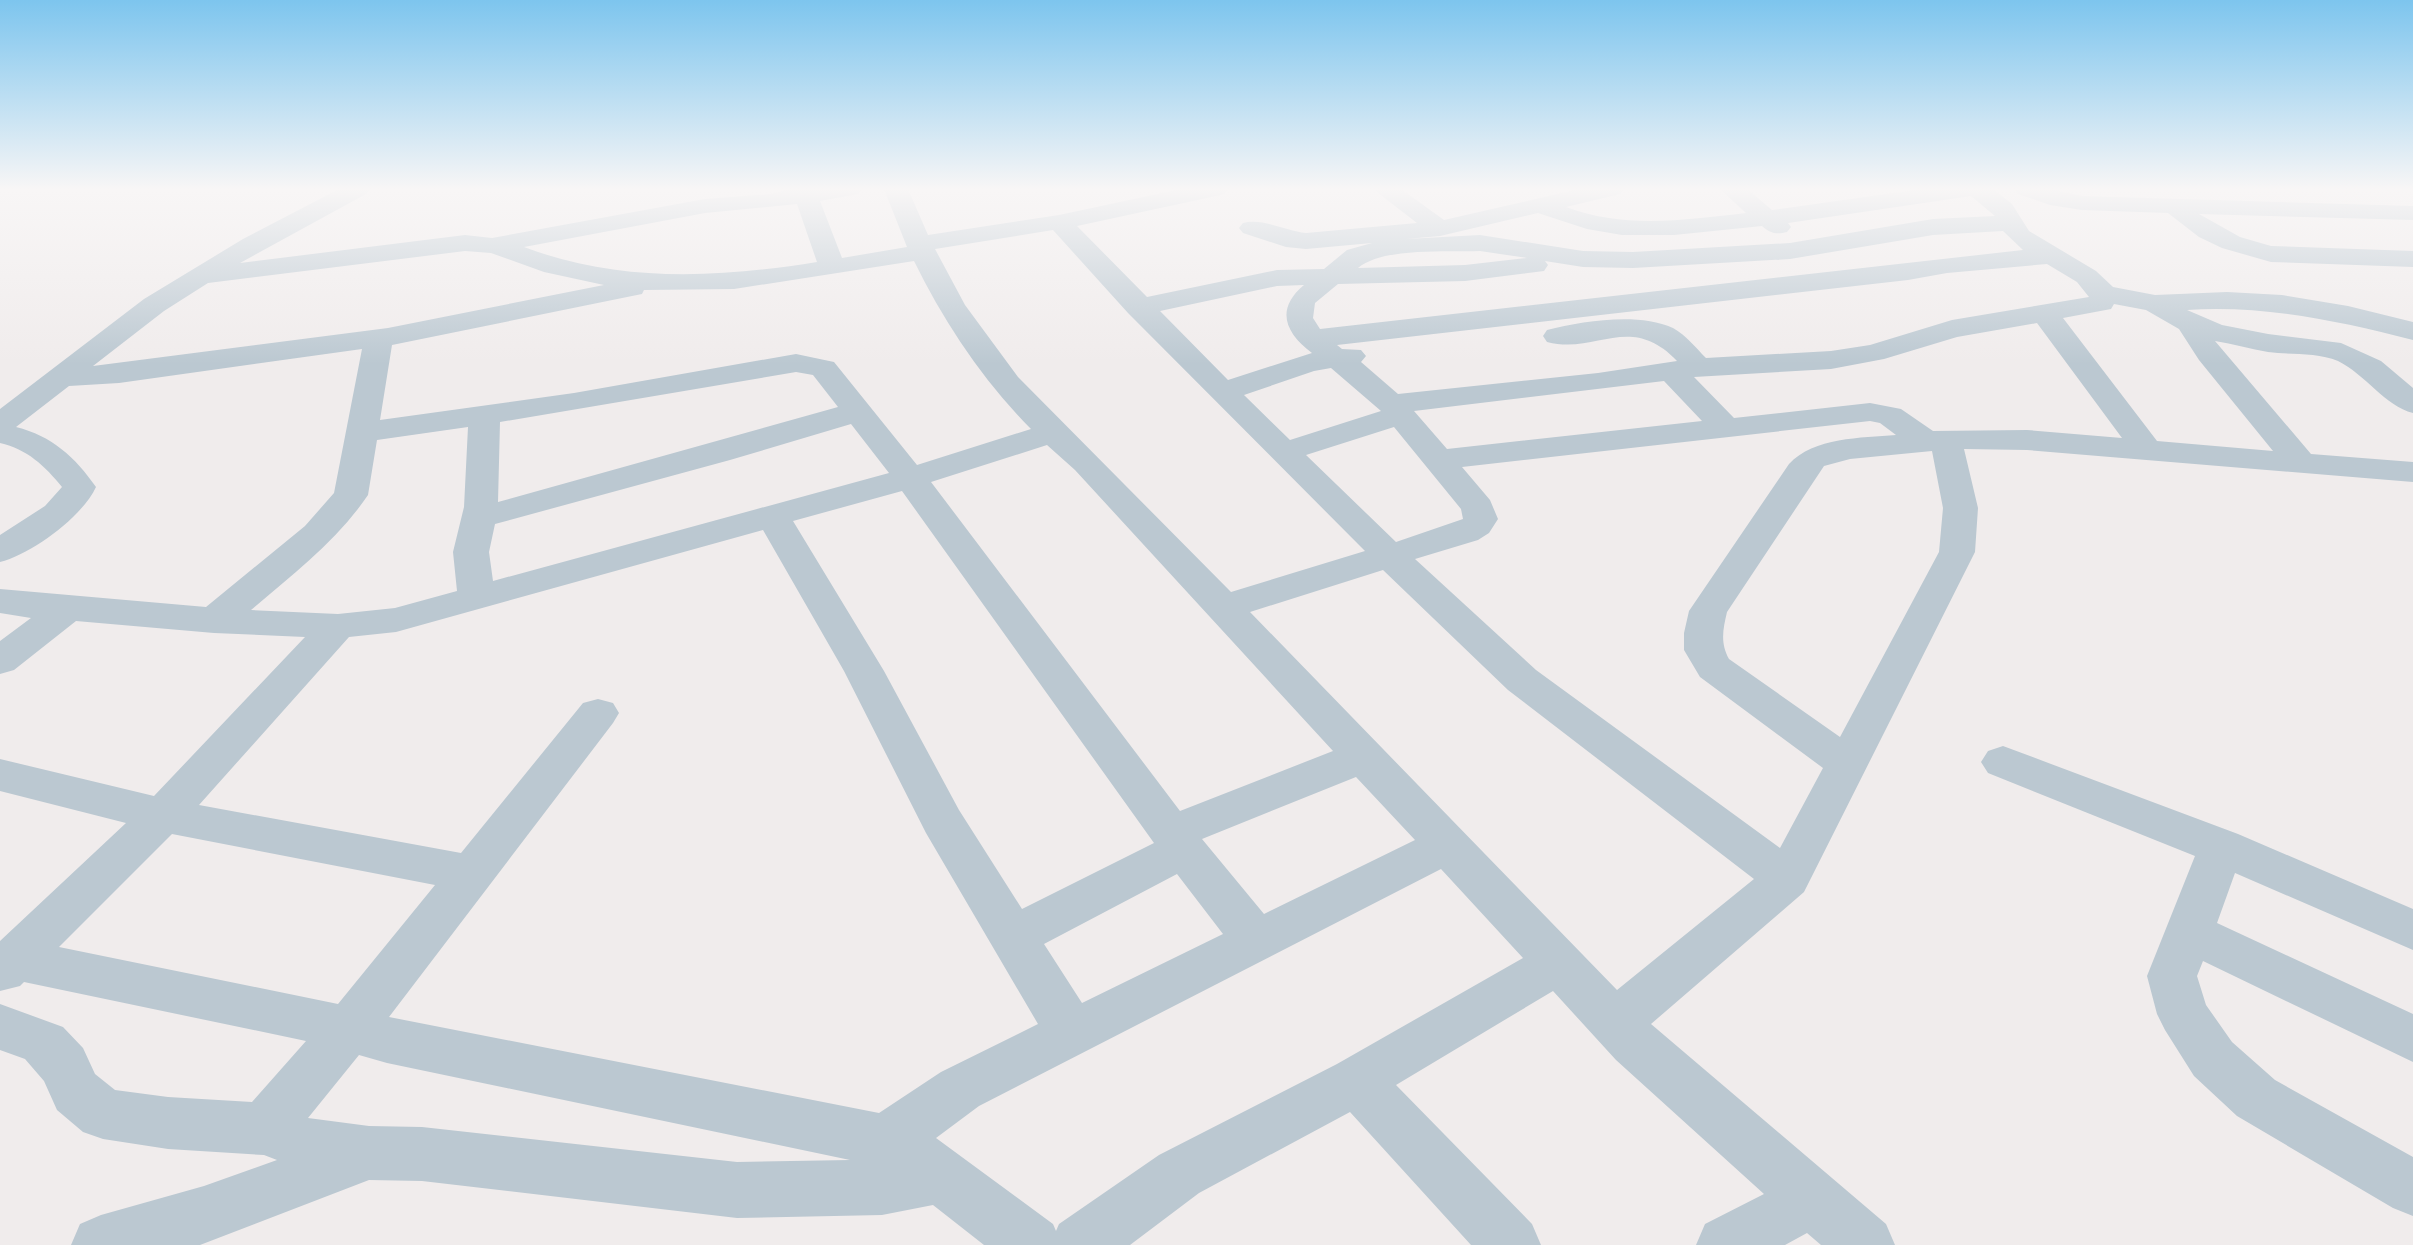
<svg xmlns="http://www.w3.org/2000/svg" width="2413" height="1245" viewBox="0 0 2413 1245" font-family="Barlow,sans-serif">
<rect width="100%" height="100%" fill="#f0ecec"/>
<g fill="none" stroke-linecap="round" stroke-linejoin="round">
<g fill="#bbc8d1" fill-rule="evenodd">
<path d="M339 189H370L366 194 240 263 465 235 492 238 705 199 771 194 791 189H862L858 194 820 201 842 258 907 247 884 189H908L928 235 1059 215 1181 189H1228L1224 194 1216 196 1077 226 1147 297 1277 270 1324 269 1347 250 1372 243 1306 249 1286 247 1243 233 1239 228 1243 223C1263 218 1286 231 1306 233L1417 223 1373 189H1401L1444 220 1579 189H1624L1620 194 1566 207C1623 229 1686 220 1746 213L1720 189H1747L1772 210 1922 189H1993L2012 204 2029 231 2096 271 2113 287 2155 295 2227 292 2282 295 2348 306 2413 322V340C2338 321 2265 305 2187 310L2222 325 2268 334 2341 343 2381 361 2413 388V413C2385 406 2365 374 2338 361 2317 352 2291 355 2268 352 2251 349 2233 344 2215 341L2311 454 2413 462V482L2027 450 1964 449 1978 508 1975 552 1804 892 1651 1024 1886 1224 1895 1245H1821L1807 1233 1785 1245H1696L1705 1224 1764 1194 1616 1060 1553 991 1396 1085 1532 1224 1541 1245H1471L1350 1112 1199 1193 1130 1245H984L933 1205 882 1215 737 1218 422 1181 369 1180 200 1245H71L80 1224 101 1215 204 1186 277 1160 264 1155 168 1149 103 1139 83 1132 57 1110 44 1081 25 1059 0 1050V1004L63 1027 83 1048 95 1074 115 1090 168 1097 252 1102 306 1041 24 982 20 986 0 991V941L126 823 0 791V759L154 796 305 637 214 633 76 621 14 670 0 674V641L31 618 0 613V589L206 607 305 526 334 493 362 349 119 383 69 386 16 427C52 436 75 457 96 487 82 517 32 554 0 562V535L45 506 62 487C45 466 27 449 0 443V409L144 299 243 239ZM1971 196 1995 216 1933 219 1790 243 1633 252 1583 251 1480 235 1406 239 1440 236 1538 213 1587 229 1622 235H1674L1762 226C1770 233 1776 235 1787 232L1791 227 1788 223ZM797 204 817 262C718 278 619 283 524 247L705 213ZM1053 230 1128 313 1365 551 1231 592 1018 377 965 305 935 249ZM2003 231 2023 250 1320 329 1313 318 1315 303 1338 284 1465 281 1544 271 1548 265 1545 261 1583 267 1633 268 1790 259 1933 235ZM465 251 491 253 544 272 604 285 388 328 93 366 164 311 208 283ZM1480 251 1527 258 1465 265 1358 268C1383 247 1447 252 1480 251ZM914 261C944 322 983 381 1031 429L917 465 834 362 796 354 574 393 380 420 392 345 632 296 642 294 644 290 734 289ZM2047 264 2077 282 2089 297 1952 320 1870 345 1831 351 1706 358C1696 348 1686 335 1673 328 1638 312 1583 321 1547 330L1543 336 1547 342C1597 355 1630 312 1677 361L1598 373 1398 394 1361 362 1366 356 1361 350 1342 349 1337 345 1908 280 1947 273ZM1304 285C1275 309 1285 333 1312 353L1228 380 1160 311 1277 286ZM2114 304 2146 310 2179 329 2199 360 2273 451 2157 441 2063 318 2111 309ZM2037 323 2122 438 2027 430 1933 431 1901 409 1870 403 1734 418 1694 377 1831 369 1884 359 1957 337ZM1331 368 1381 411 1290 440 1244 395 1314 371ZM796 372 813 375 838 407 498 502 500 422ZM1664 381 1702 421 1447 449 1414 411ZM1870 421 1880 423 1896 435C1861 438 1814 437 1789 464L1689 611 1684 633V650L1700 677 1823 768 1780 848 1536 670 1415 559 1478 540 1489 533 1498 519 1490 500 1462 467ZM851 424 889 473 493 581 489 552 495 524 730 460ZM468 427 464 507 453 552 457 591 395 608 338 614 251 610C293 574 337 541 368 495L377 440ZM1394 427 1461 509 1463 519 1396 542 1306 455ZM1047 445 1075 470 1333 751 1180 811 931 482ZM1932 451 1943 508 1939 552 1840 737 1729 659C1720 643 1723 629 1727 612L1824 466 1850 459ZM902 491 1154 843 1022 909 959 810 884 671 793 521ZM763 530 844 671 926 833 1038 1024 941 1072 879 1113 389 1017 613 723 619 713 613 703 598 699 583 703 461 853 199 805 349 637 396 632ZM1383 570 1508 690 1754 879 1617 990 1250 612ZM1356 777 1415 840 1264 914 1202 839ZM172 834 435 885 338 1004 59 947ZM1441 869 1523 958 1337 1064 1159 1155 1059 1224 1056 1231 1053 1224 936 1138 979 1106ZM1177 874 1223 934 1082 1003 1044 944ZM359 1055 387 1063 850 1160 737 1162 422 1127 369 1126 308 1118Z"/>
<path d="M2014 189H2050L2082 196 2413 206V220L2199 214 2240 237 2271 246 2413 251V267L2271 262 2222 248 2199 237 2168 213 2082 210 2050 205 2018 194Z"/>
<path d="M2003 746 2238 834 2413 909V950L2235 873 2217 923 2413 1014V1062L2203 961 2197 976 2206 1005 2232 1042 2275 1080 2413 1157V1216L2393 1208 2237 1116 2194 1076 2165 1030 2157 1014 2147 976 2195 856 1988 773 1981 762 1988 751Z"/>
</g>
</g>
<linearGradient id="sky" x2="0" y2="1"><stop stop-color="#7dc5ee"/><stop offset="0.52" stop-color="#f8f6f6"/><stop offset="1" stop-color="#f8f6f6" stop-opacity="0"/></linearGradient>
<rect width="2413" height="364" fill="url(#sky)"/>
</svg>
